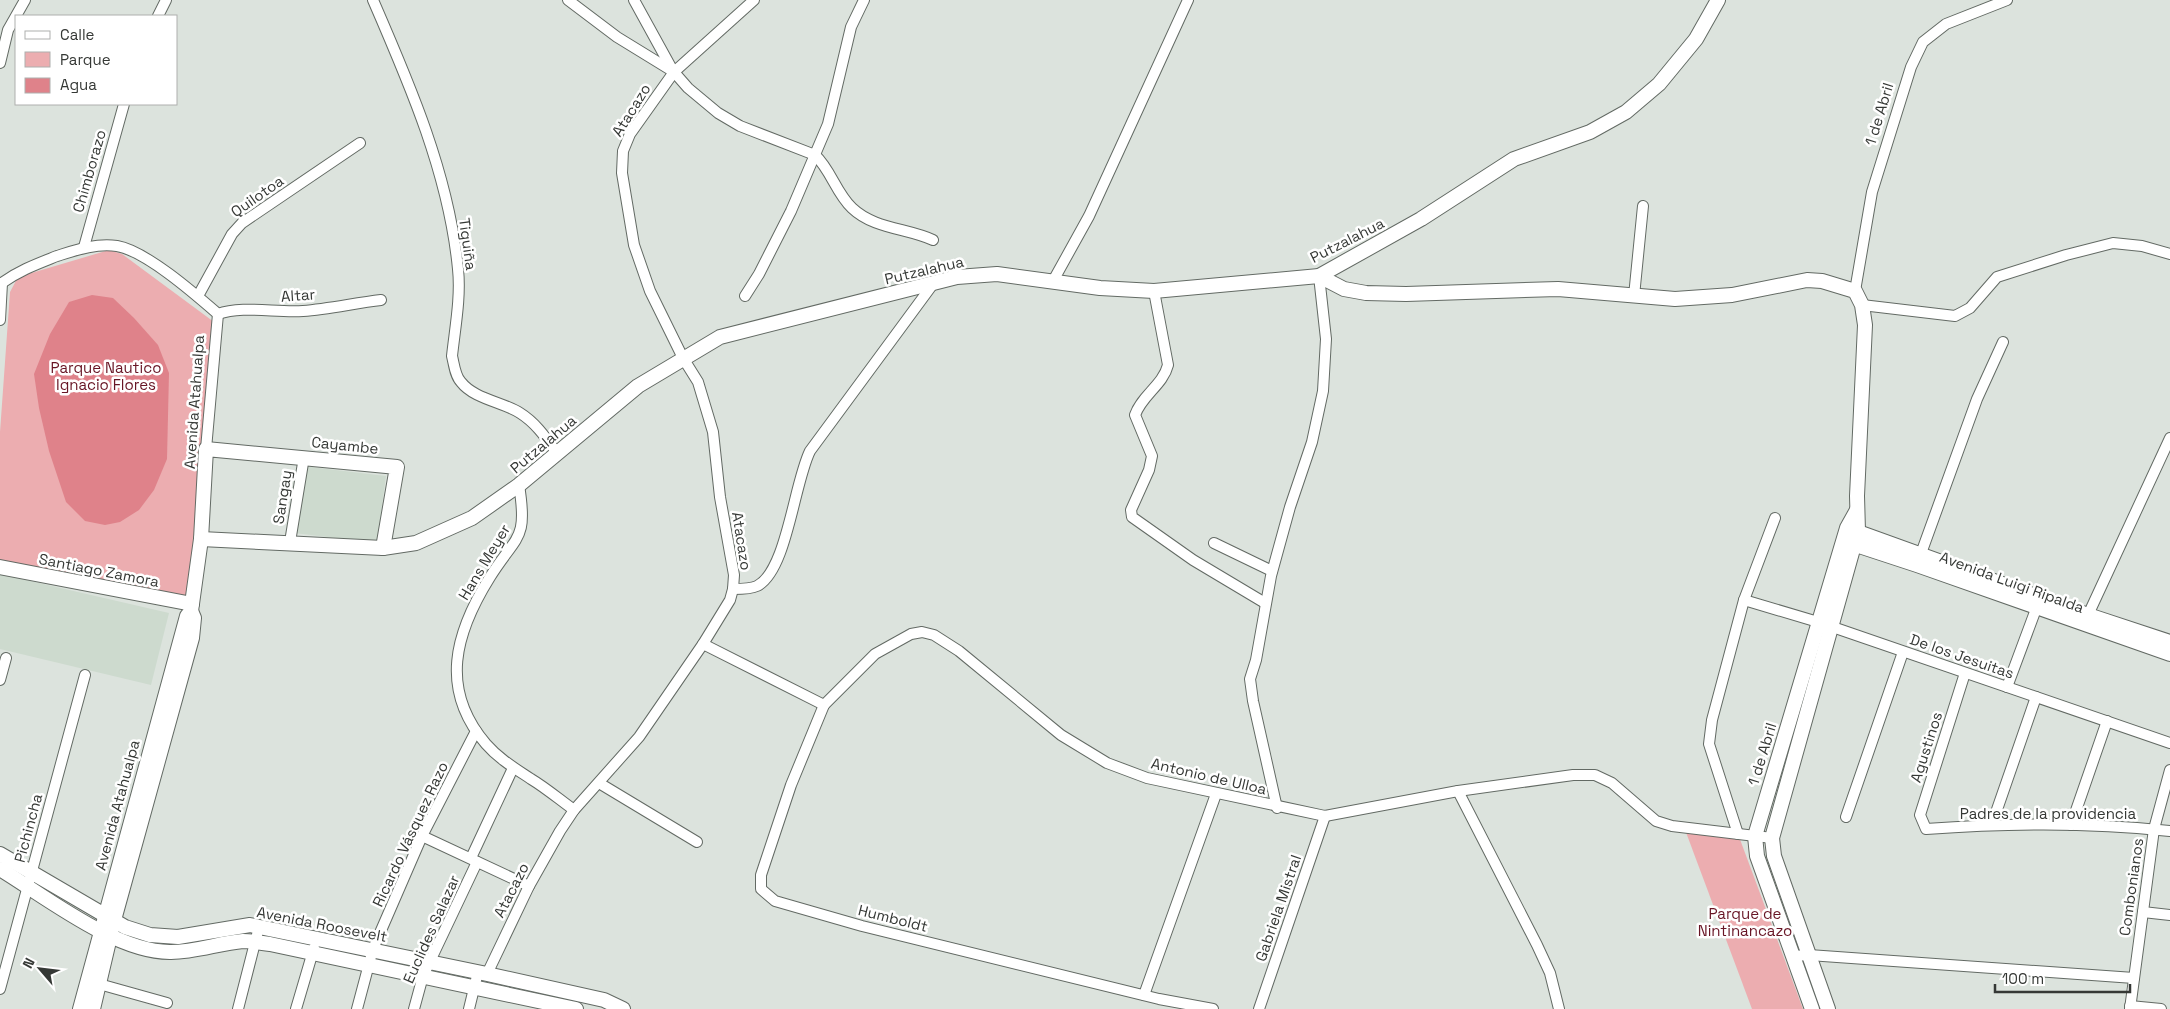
<svg xmlns="http://www.w3.org/2000/svg" width="2170" height="1009" viewBox="0 0 2170 1009" font-family="'Space Grotesk',sans-serif">
<rect width="100%" height="100%" fill="#dce3dd"/>
<g fill="#cddace">
<path d="M302 466 386 476 377 543 294 533Z"/>
<path d="M0 574 169 613 151 685 0 649Z"/>
</g>
<g fill="#ecadb0">
<path d="M109 250 122 254 214 322 188 598 67 572 0 565V432L10 292 18 277Z"/>
<path d="M1684 827 1738 834 1803 1009H1752Z"/>
</g>
<path fill="#df828a" d="M92 295 113 298 134 318 158 345 169 373 167 459 154 490 139 510 120 522 105 525 85 521 66 502 49 451 39 408 34 374 50 334 69 302Z"/>
<g fill="none" stroke-linecap="round" stroke-linejoin="round">
<defs>
<g id="street">
<path d="M373 0C410 85 449 175 458 269 461 297 455 328 452 356 454 364 455 376 461 382 474 399 503 402 520 413 536 423 546 438 557 453"/>
<path d="M568 0 617 37 674 72 688 88 718 113 740 126 815 155C831 170 836 193 852 208 874 229 907 228 933 240"/>
<path d="M634 0 673 71"/>
<path d="M158 16 166 0"/>
<path d="M0 63 8 30 25 0"/>
<path d="M84 247 124 104"/>
<path d="M1053 281 1089 216 1188 0"/>
<path d="M2 283C20 270 37 264 57 256 76 250 96 243 117 246 146 251 195 294 218 314"/>
<path d="M1154 291 1168 365C1163 385 1142 395 1135 415L1152 456 1149 470 1131 510 1132 517 1193 560 1265 603"/>
<path d="M1855 291 1872 192 1911 67 1923 42 1946 24 2007 0"/>
<path d="M198 296 232 234 242 223 360 143"/>
<path d="M745 296 759 274 791 211 828 124 851 27 864 0"/>
<path d="M1634 296 1643 206"/>
<path d="M1862 305 1955 316 1970 308 1997 277 2066 255 2113 243 2142 246 2170 254"/>
<path d="M218 314C242 305 276 313 303 311 329 309 355 303 381 300"/>
<path d="M0 320 2 283"/>
<path d="M206 449 218 314"/>
<path d="M519 485C528 541 517 534 490 577 455 633 439 689 486 744 499 759 516 769 531 779 546 788 560 800 574 810"/>
<path d="M290 542 304 457"/>
<path d="M1214 543 1272 571"/>
<path d="M1919 559 1977 399 2003 342"/>
<path d="M733 589C740 589 751 589 757 586 787 571 794 483 810 451L933 284"/>
<path d="M1744 600 1818 622 2170 743"/>
<path d="M2088 615 2170 438"/>
<path d="M703 644 824 705 875 654 911 634 922 632 934 635 959 651 1061 735 1107 763 1147 778 1325 816 1458 791 1573 775H1595L1612 783 1656 821 1672 826 1772 838"/>
<path d="M1965 673 1920 815 1926 829C2007 823 2089 822 2170 831"/>
<path d="M0 680 6 658"/>
<path d="M2007 687 2039 601"/>
<path d="M824 705 791 785 761 875V889L775 901 862 926 1159 999 1213 1009"/>
<path d="M599 783 697 842"/>
<path d="M1458 791 1537 945 1550 973 1559 1009"/>
<path d="M1277 808 1253 701 1250 679 1256 660 1271 576 1290 507 1312 442 1323 391 1326 339 1319 276"/>
<path d="M1846 817 1903 652"/>
<path d="M1992 824 2036 697"/>
<path d="M2071 825 2107 721"/>
<path d="M1738 834 1709 744 1712 720 1744 600 1775 518"/>
<path d="M422 836 529 886"/>
<path d="M471 858 513 768"/>
<path d="M2143 912 2170 915"/>
<path d="M1793 956 1809 955 2134 978"/>
<path d="M487 974 529 886 560 831 574 810 639 737 703 644 730 600 733 589 734 575 720 497 713 432 698 382 683 358 650 291 634 245 622 173 623 151 630 134 674 72 754 0"/>
<path d="M99 984 167 1003"/>
<path d="M0 989 85 675"/>
<path d="M1144 995 1216 794"/>
<path d="M2130 1006 2161 1009"/>
<path d="M238 1009 259 927"/>
<path d="M296 1009 314 948"/>
<path d="M357 1009 373 949 422 836 476 731"/>
<path d="M414 1009 423 976 477 862"/>
<path d="M469 1009 478 972"/>
<path d="M1259 1009 1325 816"/>
<path d="M2130 1009 2154 829 2170 770"/>
</g>
<g id="secondary">
<path d="M1319 276 1344 289 1366 293 1406 294 1558 289 1675 299 1732 295 1807 280 1822 281 1855 291 1862 305 1865 325 1857 496 1858 531 1772 838 1774 856 1828 1009"/>
<path d="M1850 529 2088 615 2170 642"/>
<path d="M201 539 383 548 416 543 472 518 519 485 638 386 720 337 957 277 997 274 1100 288 1154 291 1319 276 1421 219 1514 159 1590 132 1626 112 1659 84 1696 39 1718 0"/>
<path d="M1847 542 1917 565 2170 654"/>
<path d="M0 567 192 604"/>
<path d="M0 854 125 927 150 935 178 937 250 925 487 974 604 1000 623 1009"/>
<path d="M0 869C46 897 117 953 171 952 196 952 219 943 243 941 251 941 261 943 270 944L576 1009"/>
<path d="M80 1009 187 616 191 611 201 539 206 449 397 467 383 548"/>
<path d="M93 1009 114 920 192 638 194 618 191 611"/>
<path d="M1812 1009 1757 856 1755 836 1847 528 1857 510"/>
</g>
</defs>
<use href="#street" stroke="#636a64" stroke-width="12"/>
<use href="#secondary" stroke="#636a64" stroke-width="16"/>
<use href="#street" stroke="#fff" stroke-width="10"/>
<use href="#secondary" stroke="#fff" stroke-width="14"/>
</g>
<g text-anchor="middle" dominant-baseline="central" stroke-width="5" stroke-linejoin="round" paint-order="stroke">
<g font-size="15" fill="#353835" stroke="#fff">
<text transform="translate(631 110) rotate(-58)">Atacazo</text>
<text transform="translate(1879 114) rotate(-73)">1 de Abril</text>
<text transform="translate(89 171) rotate(-74)">Chimborazo</text>
<text transform="translate(257 196) rotate(-35)">Quilotoa</text>
<text transform="translate(1347 240) rotate(-27)">Putzalahua</text>
<text transform="translate(468 244) rotate(82)">Tiguiña</text>
<text transform="translate(924 270) rotate(-13)">Putzalahua</text>
<text transform="translate(298 295) rotate(-4)">Altar</text>
<text transform="translate(194 402) rotate(-86)">Avenida Atahualpa</text>
<text transform="translate(543 444) rotate(-40)">Putzalahua</text>
<text transform="translate(345 445) rotate(6)">Cayambe</text>
<text transform="translate(282 497) rotate(-81)">Sangay</text>
<text transform="translate(742 541) rotate(81)">Atacazo</text>
<text transform="translate(484 562) rotate(-59)">Hans Meyer</text>
<text transform="translate(99 570) rotate(11)">Santiago Zamora</text>
<text transform="translate(2012 582) rotate(20)">Avenida Luigi Ripalda</text>
<text transform="translate(1962 656) rotate(19)">De los Jesuitas</text>
<text transform="translate(1926 747) rotate(-72)">Agustinos</text>
<text transform="translate(1762 754) rotate(-73)">1 de Abril</text>
<text transform="translate(1209 776) rotate(13)">Antonio de Ulloa</text>
<text transform="translate(117 805) rotate(-75)">Avenida Atahualpa</text>
<text x="2048" y="813">Padres de la providencia</text>
<text transform="translate(28 828) rotate(-75)">Pichincha</text>
<text transform="translate(410 834) rotate(-65)">Ricardo Vásquez Razo</text>
<text transform="translate(2131 887) rotate(-82)">Combonianos</text>
<text transform="translate(511 890) rotate(-63)">Atacazo</text>
<text transform="translate(1278 908) rotate(-71)">Gabriela Mistral</text>
<text transform="translate(893 918) rotate(14)">Humboldt</text>
<text transform="translate(322 924) rotate(11)">Avenida Roosevelt</text>
<text transform="translate(431 929) rotate(-66)">Euclides Salazar</text>
</g>
<g font-size="15" fill="#681525" stroke="#fff">
<text x="106" y="367">Parque Nautico<tspan x="106" dy="17">Ignacio Flores</tspan></text>
<text x="1745" y="913">Parque de<tspan x="1745" dy="17">Nintinancazo</tspan></text>
</g>
</g>
<rect x="15" y="15" width="162" height="90" fill="#ffffff" stroke="#aeafae"/>
<rect x="25" y="31" width="25" height="8" fill="#ffffff" stroke="#aeafae"/>
<text x="60" y="40" font-size="15" fill="#353835">Calle</text>
<rect x="25" y="52" width="25" height="15" fill="#ecadb0" stroke="#aeafae"/>
<text x="60" y="65" font-size="15" fill="#353835">Parque</text>
<rect x="25" y="78" width="25" height="15" fill="#df828a" stroke="#aeafae"/>
<text x="60" y="90" font-size="15" fill="#353835">Agua</text>
<g transform="translate(40 969) rotate(298)" stroke="#ffffff" stroke-width="4" paint-order="stroke">
<path d="M0-4L9 19L0 12L-9 19Z" fill="#353835"/>
<text y="-8" font-size="14" font-weight="bold" text-anchor="middle" fill="#353835">N</text>
</g>
<path d="M1995 984v8h135v-8" fill="none" stroke="#353835" stroke-width="2.5"/>
<text x="2002" y="984" font-size="15" fill="#353835" stroke="#ffffff" stroke-width="4" paint-order="stroke">100 m</text>
</svg>
